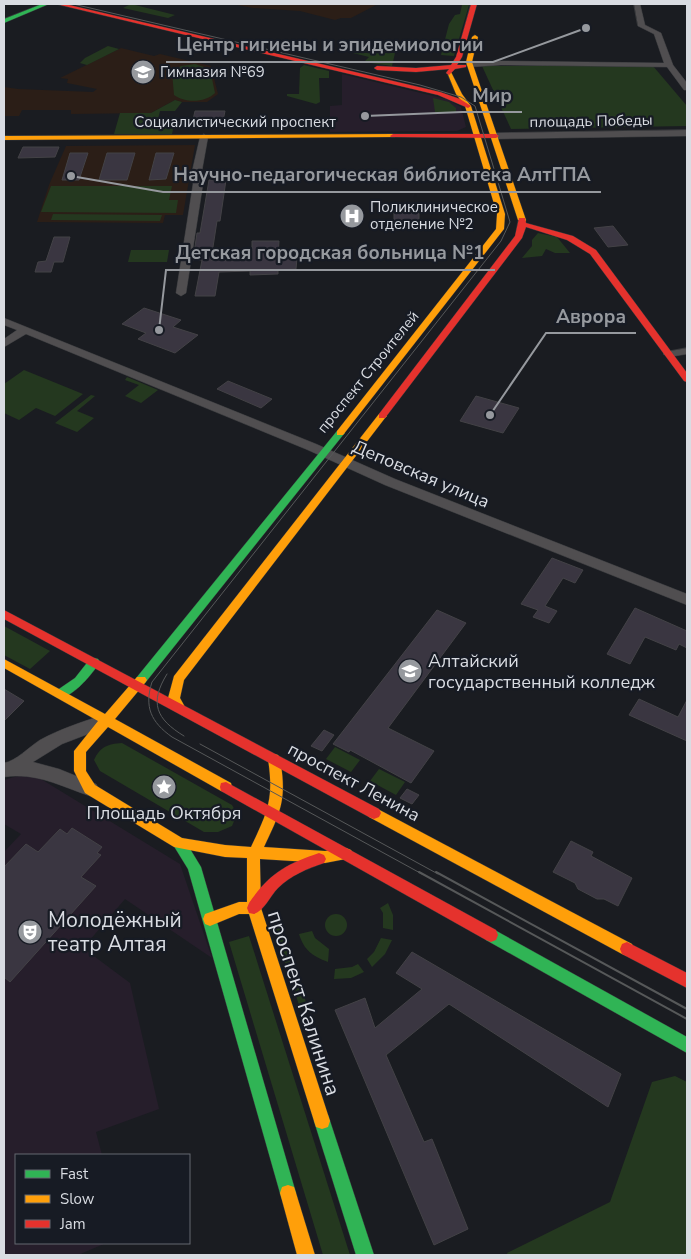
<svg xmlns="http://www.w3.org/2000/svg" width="691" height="1259" viewBox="0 0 691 1259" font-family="'Nunito Sans',sans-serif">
<rect width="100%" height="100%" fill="#1a1c21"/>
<g fill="#261e2b">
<path d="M342 74 446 99 461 107 466 127 457 131 330 132V106L342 105Z"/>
<path d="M21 775 36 776 180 864 212 958 125 899 83 948 130 983 159 1109 96 1132 102 1155H16V1243H106L78 1255H4V852L21 834 4 824V780Z"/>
</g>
<g fill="#2b1e17">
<path d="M232 4H378L351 18H341L335 20 300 11 253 8Z"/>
<path d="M121 48 154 56 160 54 211 66 218 94 207 102H182L175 100 151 113 71 114V110H22L19 116H4V87L18 89 93 92 97 89 67 83 68 79 60 78Z"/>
<path d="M195 145 183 215H165L163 223 37 222 49 185 66 146Z"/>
</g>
<g fill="#24381f">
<path d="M131 4 175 15 168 18 123 8Z"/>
<path d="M462 5H469L454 56 441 55 449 24 455 15 460 14Z"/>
<path d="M395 42 396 47H342L341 43Z"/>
<path d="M108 46 119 49 87 65 80 63 85 58Z"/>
<path d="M353 53H395L392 66 364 62 369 57Z"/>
<path d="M195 64 210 69 215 93C205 103 185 103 174 95L172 72 181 66Z"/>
<path d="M304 65 329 71V78H319L320 102 316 104 287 96V94H299L300 68Z"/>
<path d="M482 66H653L687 106V126L511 129Z"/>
<path d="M433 98 449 102 456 108V112H435Z"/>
<path d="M175 100 182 102 175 111H160L158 119H160L159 125H174L172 134H114L120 113H151Z"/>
<path d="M51 186H172L169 200H178L176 213 41 212Z"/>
<path d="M53 214 162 215 160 221 51 220Z"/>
<path d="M538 233 557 237 570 253H555L546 249 542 256 522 258 532 246V240Z"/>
<path d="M131 250H169L167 262H128Z"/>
<path d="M24 370 83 394 55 416 36 408 19 420 4 413V384Z"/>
<path d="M127 377 158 390 141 403 125 396 139 385 125 380Z"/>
<path d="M91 395 95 396 77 411 94 418 77 432 55 423Z"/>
<path d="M4 626 50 651 30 669 4 655Z"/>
<path d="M122 743 232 805 237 814 232 826 218 832H204L100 771 94 760C100 747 107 744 122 743Z"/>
<path d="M335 747 360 760 351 772 326 759Z"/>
<path d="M379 769 405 782 396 795 370 781Z"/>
<path d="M388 903 393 915V930L383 928V913L380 908Z"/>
<circle cx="336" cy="925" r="11"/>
<path d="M277 918 306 1002 299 1005 271 920Z"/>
<path d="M312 931 315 938 329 949 328 962C312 956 304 950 299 934Z"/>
<path d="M249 936 350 1255H323L229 942Z"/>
<path d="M381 938 392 940 385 954 372 967 367 959 374 952Z"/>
<path d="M358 964 364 972 351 978 334 979 335 969 352 967Z"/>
<path d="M675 1076 687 1082V1255H508L507 1253 610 1202 652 1082Z"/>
</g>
<g fill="#3a3641" stroke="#434246">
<path d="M195 111H225L222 126 192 124Z"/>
<path d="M23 147H59L55 157 18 158Z"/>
<path d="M70 153H88L79 180H62Z"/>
<path d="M107 153H135L127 180H99Z"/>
<path d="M156 153H174L166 179 149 180Z"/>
<path d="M209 180H226L220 221H217L211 260H233L234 251H252V241H279L278 258H297L296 269 278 270V274L250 275V271L219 272 215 296H195L202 260H193L197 233H200Z"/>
<path d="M394 204H404V208H419V224H405V227H394Z"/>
<path d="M613 226 628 245 608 247 594 228Z"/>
<path d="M54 237H70L63 262H54L51 272H35L38 262 46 261Z"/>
<path d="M144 308 181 320 173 327 198 335 175 353 138 339 146 333 122 324Z"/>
<path d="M228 381 272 399 261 408 217 389Z"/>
<path d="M476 396 519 408 503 433 460 421Z"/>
<path d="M552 558 583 570 575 583 563 578 545 606 557 611 549 623 533 617 538 610 521 604Z"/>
<path d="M635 608 687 631V648L679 644 676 650 645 637 630 664 607 654Z"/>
<path d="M437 610 466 623 388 728 434 751 411 783 350 750 349 752 333 744Z"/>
<path d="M4 689 24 701 4 721Z"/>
<path d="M639 699 678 717 687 700V741L629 715Z"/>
<path d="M324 730 334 735 322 751 311 746Z"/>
<path d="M407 789 419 795 412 804 400 798Z"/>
<path d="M72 828 102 847 97 853 101 855 81 877 96 886 10 982 4 977V867L26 844 38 852 60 829 67 834Z"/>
<path d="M571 841 593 852 591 856 632 878 618 906 604 899H597L578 889 575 883 553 872Z"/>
<path d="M412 952 621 1074 608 1107 449 1004 386 1055 424 1142 432 1139 468 1229 434 1245 335 1010 365 998 375 1028 422 989 396 973Z"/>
</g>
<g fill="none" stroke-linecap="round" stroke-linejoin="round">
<defs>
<g id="street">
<path d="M634 4H640L645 25 661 33 673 65 687 83V90H684L667 67 501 65 470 67 466 65 470 63 501 61 664 63 654 34 638 26Z"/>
<path d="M687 130V136L496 139 492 136 496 133Z"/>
<path d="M204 134 208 137 201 176 203 184 186 293 181 296 176 293 193 184 191 176 200 137Z"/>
<path d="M4 318 316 444 395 479 687 594V605L385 485 308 450 26 334 4 347V339L17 330 4 325Z"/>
<path d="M687 348V354L669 357 663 354 665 352Z"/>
<path d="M103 715 109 716 111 721 109 726 62 744 33 762 59 769 96 784 99 789 96 794 90 796C60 786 36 772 4 777V763C16 761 29 747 40 740 60 729 82 722 103 715Z"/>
</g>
<g id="fast">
<path d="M42 4H49L4 23V19Z"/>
<path d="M340 430 345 433 343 435 145 683H137L135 680 137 677 337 431Z"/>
<path d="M94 658 98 659 100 662C93 673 70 702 56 697L54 694 56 691 75 678 90 659Z"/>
<path d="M179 837 184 839 201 867 296 1193 294 1199 288 1201 282 1199 280 1193 188 869 172 843 174 839Z"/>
<path d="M491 928 687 1037V1053L486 940 484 935 486 930Z"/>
<path d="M322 1113 328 1115 330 1121 374 1255H356L314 1121 316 1115Z"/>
</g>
<g id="slow">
<path d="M475 35 478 37 472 62 526 220 525 222 518 220 466 62 472 37Z"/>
<path d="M447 72H451L462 94 471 106 505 214 504 229 343 435H337V431L496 229 497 214 465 106 456 94Z"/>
<path d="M393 134 396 136 395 137 4 140V136Z"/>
<path d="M382 413 387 416 385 418 184 680 180 698 185 707 183 710H175L168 698 174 676 379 414Z"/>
<path d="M4 659 105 714 137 677H145L147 680 145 683 115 719 231 783 232 787 231 791 226 792 221 791 108 727 86 752V771L95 785 182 838 225 845 251 847C268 811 274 799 268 759L270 755 274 754 278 755 280 759C287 799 281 811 264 847L325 851 346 848 351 850 353 854 351 858 325 863 260 859V862L261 908 330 1121 328 1127 322 1129 316 1127 314 1121 249 914H239L210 926 205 924 203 919 205 914 239 902H247V858L225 857 174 847 85 793 74 771V751L98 721 4 668Z"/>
<path d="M374 807 632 944 634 949 632 954 627 956 622 954 369 817 367 813 369 809Z"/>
<path d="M288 1185 294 1187 296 1193 315 1255H297L280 1193 282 1187Z"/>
</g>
<g id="jam">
<path d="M56 4H65L440 92 460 99 471 106 468 108 438 95Z"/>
<path d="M471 4H477L462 57 457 65H466V67L455 69 449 75 446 73 449 69 416 72 377 70 374 68 377 66 416 68 451 65 456 57Z"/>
<path d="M393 134H496L499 136 496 138 391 137 390 136Z"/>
<path d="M519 218H525L526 223 573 236 596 250 687 373V382L684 381 590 254 567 240 526 227 522 238 385 418H379V414L515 236Z"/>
<path d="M4 610 379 809 381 813 379 817 374 819 369 817 4 619Z"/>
<path d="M226 782 496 930 498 935 496 940 491 942 486 940 221 791 220 787 221 783Z"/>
<path d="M319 853 324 855 326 859 324 863C307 869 291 875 278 888 270 896 264 911 254 914L249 913 247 908 249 903C269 874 286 864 319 853Z"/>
<path d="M627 942 687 973V988L622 954 620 949 622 944Z"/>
</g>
</defs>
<use href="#street" stroke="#36383b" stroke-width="1"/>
<use href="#fast" stroke="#36383b" stroke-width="1"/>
<use href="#slow" stroke="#36383b" stroke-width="1"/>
<use href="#jam" stroke="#36383b" stroke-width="1"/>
<use href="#street" fill="#504e50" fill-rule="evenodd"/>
<use href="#fast" fill="#30b455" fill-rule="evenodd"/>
<use href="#slow" fill="#ff9f0a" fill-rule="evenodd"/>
<use href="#jam" fill="#e5322d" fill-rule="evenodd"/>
<g stroke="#565859" stroke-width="1">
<path d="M73 4 420 85 461 97 475 106 510 222 501 241 152 682C144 707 151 722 172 737L422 874"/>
<path d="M167 674C149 703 156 719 184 736"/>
<path d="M200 744 438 874"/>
</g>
<g stroke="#565859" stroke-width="2">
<path d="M419 872 687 1019"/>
<path d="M436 872 687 1009"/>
</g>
</g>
<defs>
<symbol id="school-disc" viewBox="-11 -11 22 22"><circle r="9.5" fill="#96999e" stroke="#171b24"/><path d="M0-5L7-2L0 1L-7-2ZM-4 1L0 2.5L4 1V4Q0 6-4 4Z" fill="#fff"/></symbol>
<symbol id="hospital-disc" viewBox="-11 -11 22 22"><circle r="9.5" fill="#96999e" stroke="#171b24"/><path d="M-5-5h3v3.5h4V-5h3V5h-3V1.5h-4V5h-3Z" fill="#fff"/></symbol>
<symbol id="university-disc" viewBox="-11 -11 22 22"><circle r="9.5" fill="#96999e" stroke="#171b24"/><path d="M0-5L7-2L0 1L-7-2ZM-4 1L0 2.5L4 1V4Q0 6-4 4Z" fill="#fff"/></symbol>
<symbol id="sight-disc" viewBox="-11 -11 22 22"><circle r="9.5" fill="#96999e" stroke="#171b24"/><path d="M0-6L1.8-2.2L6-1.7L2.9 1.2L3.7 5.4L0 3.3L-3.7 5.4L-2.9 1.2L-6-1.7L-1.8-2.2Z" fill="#fff"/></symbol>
<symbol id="theatre-disc" viewBox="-11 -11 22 22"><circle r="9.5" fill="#96999e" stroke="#171b24"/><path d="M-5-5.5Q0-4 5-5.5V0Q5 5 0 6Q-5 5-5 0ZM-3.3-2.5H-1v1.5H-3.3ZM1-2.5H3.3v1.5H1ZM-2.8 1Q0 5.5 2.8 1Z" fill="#fff"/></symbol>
</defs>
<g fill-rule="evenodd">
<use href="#school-disc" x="129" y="58" width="28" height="28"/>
<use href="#hospital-disc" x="338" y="202" width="28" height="28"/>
<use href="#university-disc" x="396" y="657" width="28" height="28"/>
<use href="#sight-disc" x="150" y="773" width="28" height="28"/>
<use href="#theatre-disc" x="16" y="918" width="28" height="28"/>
</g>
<g text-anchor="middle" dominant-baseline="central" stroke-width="4.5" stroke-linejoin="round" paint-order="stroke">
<g font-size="15" fill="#d9dce2" stroke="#171b24" text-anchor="start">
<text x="160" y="72">Гимназия №69</text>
<text x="370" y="207">Поликлиническое<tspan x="370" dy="17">отделение №2</tspan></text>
</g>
<g font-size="15" fill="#d9dce2" stroke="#171b24">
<text transform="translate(591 121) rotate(-1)">площадь Победы</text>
<text x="235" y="122">Социалистический проспект</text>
<text transform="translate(368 372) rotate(-51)">проспект Строителей</text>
</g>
<g font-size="18" fill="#d9dce2" stroke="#171b24">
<text transform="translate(421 474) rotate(23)">Деповская улица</text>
<text transform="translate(354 782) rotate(28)">проспект Ленина</text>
</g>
<g font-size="18" fill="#d9dce2" stroke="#171b24" text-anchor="start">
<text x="428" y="661">Алтайский<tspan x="428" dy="21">государственный колледж</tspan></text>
<text x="164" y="813" text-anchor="middle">Площадь Октября</text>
</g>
<g font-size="21" fill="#d9dce2" stroke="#171b24" text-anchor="start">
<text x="48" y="920">Молодёжный<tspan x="48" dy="24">театр Алтая</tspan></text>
</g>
<g font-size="21" fill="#d9dce2" stroke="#171b24">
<text transform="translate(304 1003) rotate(72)">проспект Калинина</text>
</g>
</g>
<path fill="none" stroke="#96999e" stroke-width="2" d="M586 28L493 62H166M365 116L462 112H522M71 176L163 192H601M159 330L166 270H495M490 415L546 333H636"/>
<g fill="#96999e" stroke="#171b24" stroke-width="2">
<circle cx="586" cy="28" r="5"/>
<circle cx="365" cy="116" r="5"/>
<circle cx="71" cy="176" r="5"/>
<circle cx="159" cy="330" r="5"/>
<circle cx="490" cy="415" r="5"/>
</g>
<g font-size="19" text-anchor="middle" font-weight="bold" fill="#96999e" stroke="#171b24" stroke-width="4.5" stroke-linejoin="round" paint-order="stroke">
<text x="330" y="51">Центр гигиены и эпидемиологии</text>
<text x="492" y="102">Мир</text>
<text x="382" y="181">Научно-педагогическая библиотека АлтГПА</text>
<text x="330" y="259">Детская городская больница №1</text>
<text x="591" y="323">Аврора</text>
</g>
<rect width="691" height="1259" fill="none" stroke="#d9dce2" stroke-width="10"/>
<rect x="15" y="1154" width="175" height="90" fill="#171b24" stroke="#656870"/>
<rect x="25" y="1170" width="25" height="8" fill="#30b455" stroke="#656870"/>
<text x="60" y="1179" font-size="15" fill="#d9dce2">Fast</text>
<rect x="25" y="1195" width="25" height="8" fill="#ff9f0a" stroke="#656870"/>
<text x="60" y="1204" font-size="15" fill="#d9dce2">Slow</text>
<rect x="25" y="1220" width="25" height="8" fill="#e5322d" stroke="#656870"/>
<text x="60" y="1229" font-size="15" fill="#d9dce2">Jam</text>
</svg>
